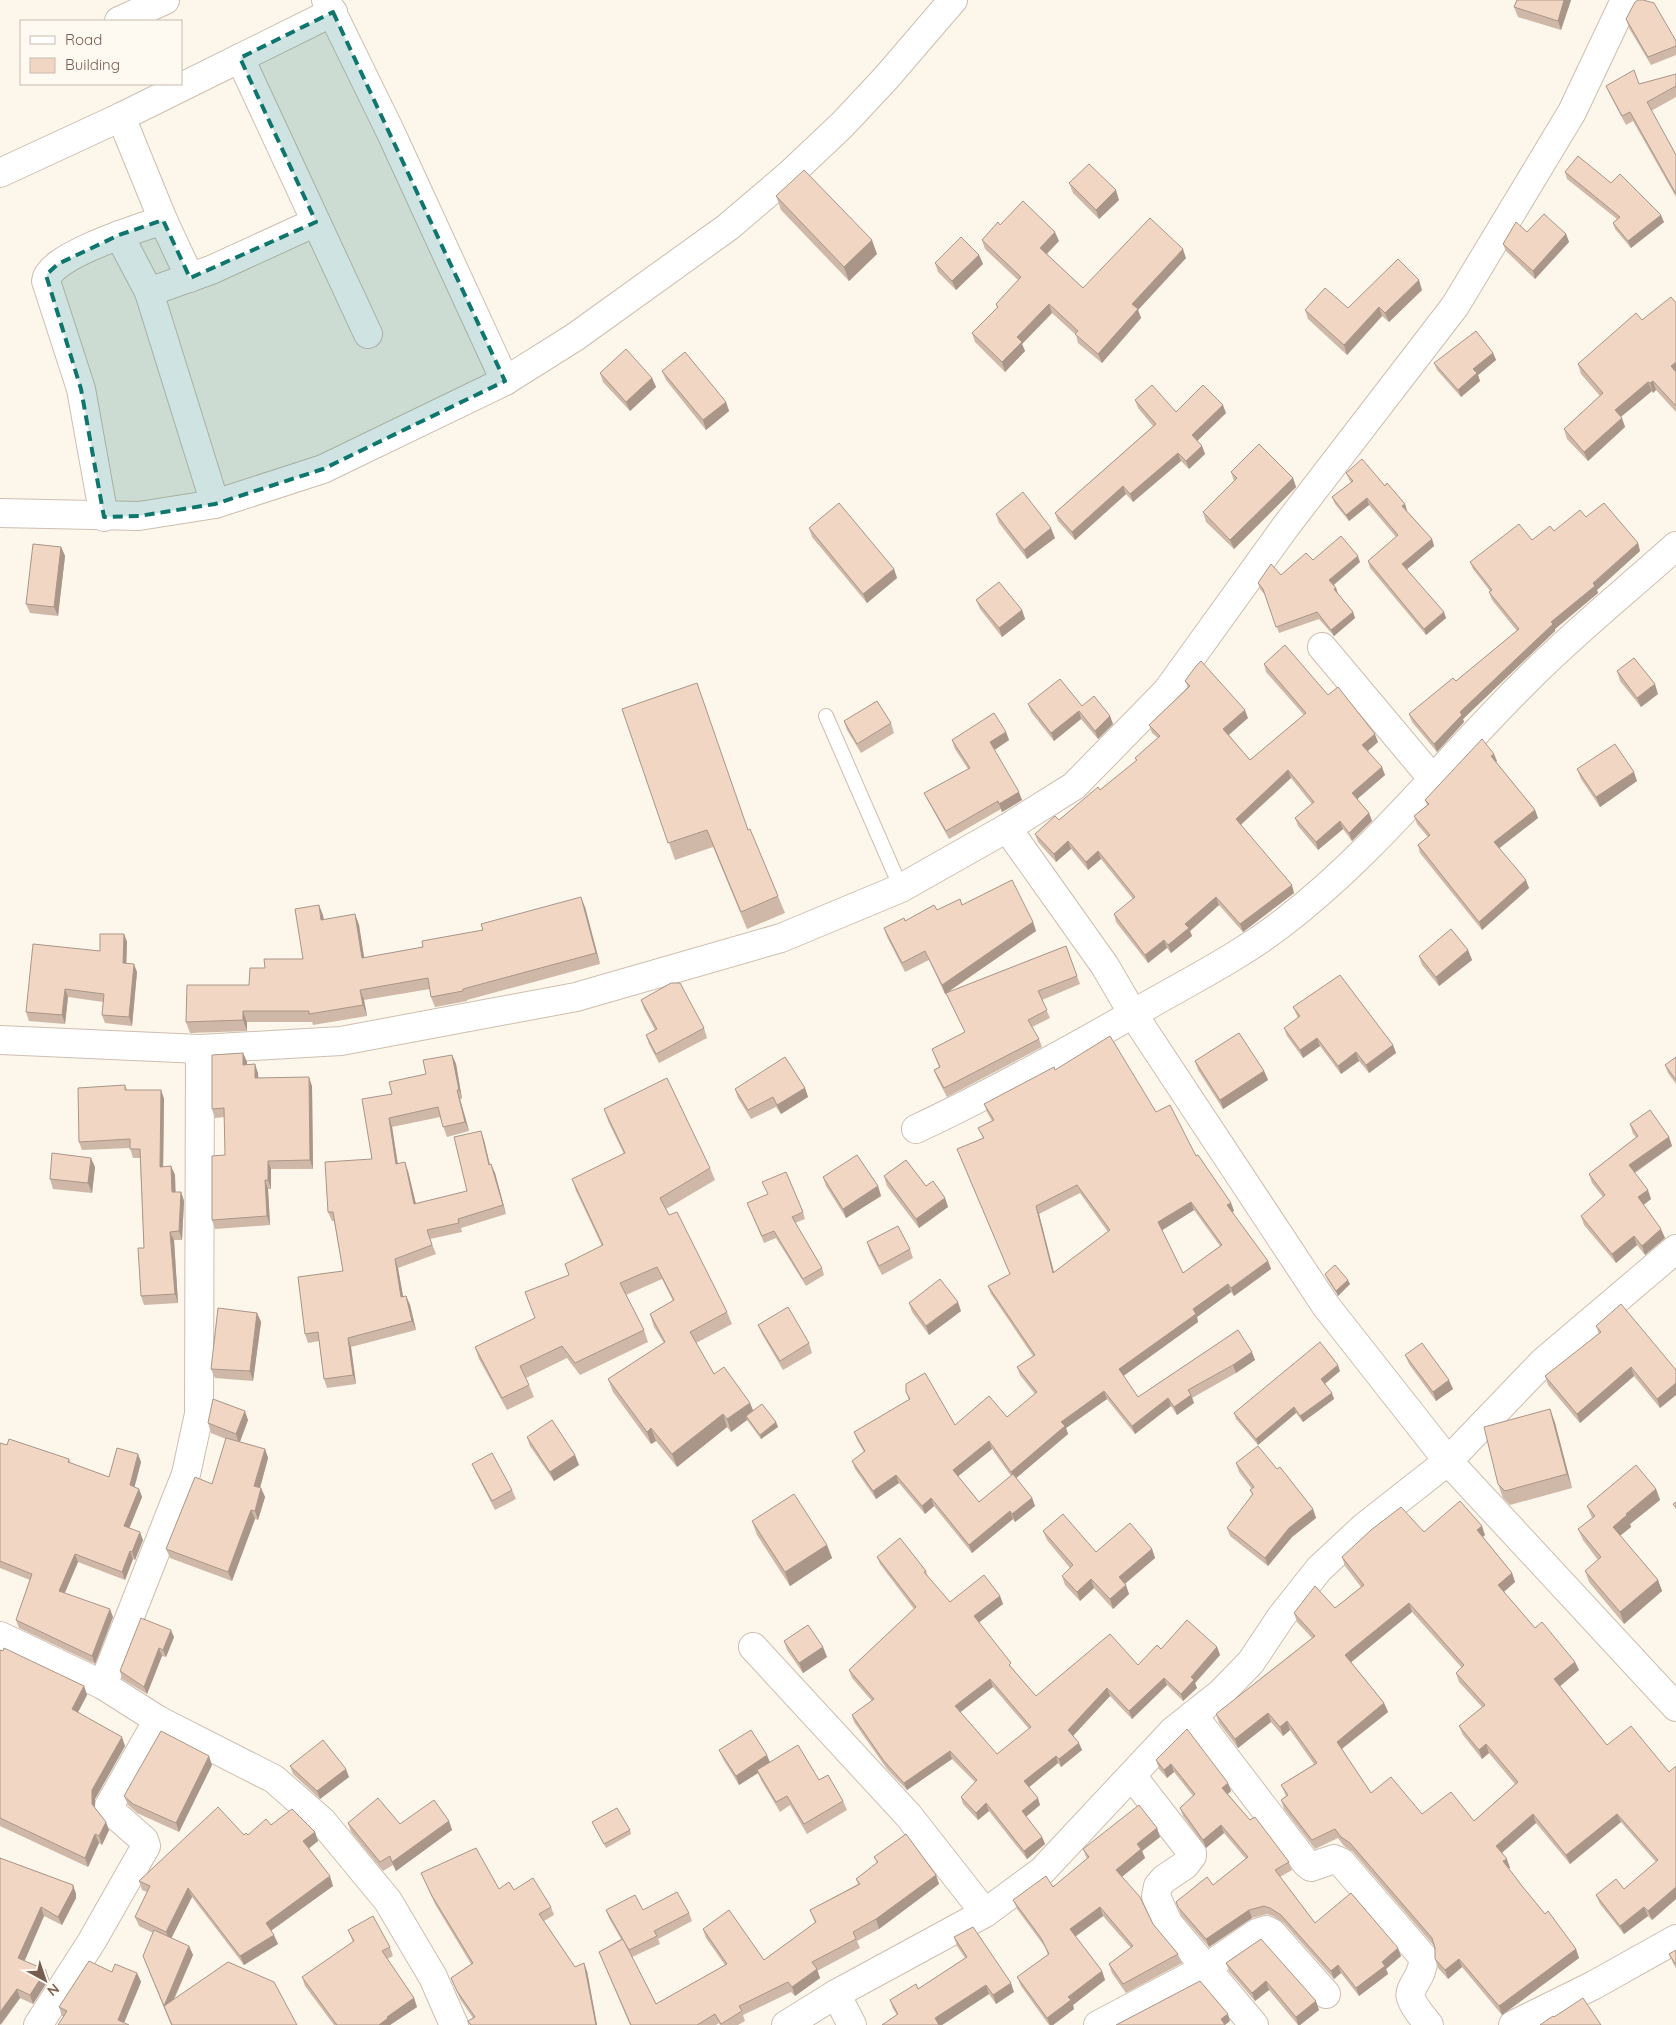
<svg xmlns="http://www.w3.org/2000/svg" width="1676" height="2025" viewBox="0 0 1676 2025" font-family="Quicksand,sans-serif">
<rect width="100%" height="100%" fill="#fcf6eb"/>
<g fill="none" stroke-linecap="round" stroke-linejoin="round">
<defs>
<path id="service" d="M826 716 901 888"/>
<g id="minor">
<path d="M326 0 391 133 505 381"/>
<path d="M119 21 165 0"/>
<path d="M240 58 368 334"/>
<path d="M121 117 163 220 190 278"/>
<path d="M0 173 121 117 333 12"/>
<path d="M119 235 149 292 215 504"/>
<path d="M149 292 211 270 316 222"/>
<path d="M0 513 139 516 215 504 323 469 505 381 575 337 728 227 789 175 842 125 886 78 953 0"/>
<path d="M104 517 81 389 46 281C48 256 140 228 163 220"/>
<path d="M1322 647 1432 778"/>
<path d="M1007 828 1105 966 1133 1014 1326 1306 1448 1461 1676 1707"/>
<path d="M0 1040 200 1049 341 1041 576 997 781 938 901 888 1007 828 1074 786 1167 691 1286 526 1455 306 1572 112 1625 0"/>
<path d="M916 1129C997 1091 1074 1048 1152 1003 1196 978 1243 954 1284 922 1374 853 1444 762 1525 682 1572 634 1626 591 1676 546"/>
<path d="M753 1647 908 1815 985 1913"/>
<path d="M103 1685 186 1474 199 1414 200 1049"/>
<path d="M1193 1715 1306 1863 1311 1867 1334 1859 1341 1862 1423 1957C1425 1977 1407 1987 1411 1998 1414 2008 1423 2017 1429 2025"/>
<path d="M1132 1776 1192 1853V1856L1185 1865 1164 1879 1158 1886 1156 1896 1168 1923 1254 2025"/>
<path d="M836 1994 852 2025"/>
<path d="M38 2025 92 1941 146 1846 144 1840 112 1812 109 1806 158 1720"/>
<path d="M786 2025 836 1994 985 1913 1042 1871 1173 1731 1221 1693 1251 1662 1281 1617 1319 1569 1364 1527 1448 1461 1543 1362 1676 1249"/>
<path d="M1098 2025 1206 1968 1257 1933 1266 1930 1272 1933 1326 1994"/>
<path d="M1513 2025 1594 1985 1676 1939"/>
</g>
<path id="tertiary" d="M0 1636 103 1685 158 1720 274 1779 322 1821 388 1901 433 1977 454 2025"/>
</defs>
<use href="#service" stroke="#cebeb0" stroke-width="16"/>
<use href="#minor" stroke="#cebeb0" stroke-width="30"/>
<use href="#tertiary" stroke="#cebeb0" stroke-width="30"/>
<use href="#service" stroke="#fff" stroke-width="14"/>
<use href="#minor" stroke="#fff" stroke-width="28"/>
<use href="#tertiary" stroke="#fff" stroke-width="28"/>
</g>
<g fill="#cfb8a8" fill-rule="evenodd">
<path d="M1517 0H1571L1561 30 1518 17 1514 7Z"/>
<path d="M1626 19 1676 41V55L1651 65 1629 28Z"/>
<path d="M1676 74V97L1651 111 1676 155V197L1633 121 1626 125 1610 95 1606 86 1639 84Z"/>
<path d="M1565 172 1611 183 1664 222 1631 248 1615 229 1613 223 1617 219 1567 179Z"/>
<path d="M1069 183 1119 200 1099 219 1073 193Z"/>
<path d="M776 196 877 254 849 281 781 210Z"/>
<path d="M1000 225 1059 241 1046 253 1083 288 1186 258 1138 310 1141 318 1102 363 1078 343 1076 335 1052 313 1022 344 1025 351 1005 372 975 342 972 333 997 308 996 304 1018 280 985 249 982 240Z"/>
<path d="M1527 232 1566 234 1569 242 1535 279 1506 251 1503 244Z"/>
<path d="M979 255 983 264 956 290 938 272 935 263Z"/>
<path d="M1422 290 1389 322 1382 316 1347 355 1308 319 1305 310 1348 308Z"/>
<path d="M1676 303V412L1656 390 1653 393 1652 391 1621 417 1625 427 1588 461 1567 439 1564 429 1600 396 1581 374 1578 364 1642 320Z"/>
<path d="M1493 353 1496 360 1478 375 1480 381 1461 397 1437 370 1434 363Z"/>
<path d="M662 371 726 402 729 411 706 430 666 380Z"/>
<path d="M600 373 652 378 656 387 630 411 603 382Z"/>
<path d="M1135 400 1176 412 1226 413 1197 441 1202 446 1205 454 1189 469 1181 461 1133 502 1126 494 1075 540 1058 521 1055 513 1153 426 1138 408Z"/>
<path d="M1231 472 1293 478 1296 487 1234 549 1206 522 1203 512 1234 481Z"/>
<path d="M1346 473 1385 486 1405 504 1407 511 1432 539 1434 546 1407 569 1446 618 1426 635 1370 568 1368 561 1396 537 1369 505 1349 521 1335 504 1332 497 1351 483Z"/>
<path d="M996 514 1055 538 1027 559 999 523Z"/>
<path d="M1586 517 1638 543 1640 551 1597 590 1598 593 1555 629V631L1463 719 1464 722 1437 752 1412 722 1409 714 1456 681 1517 631 1492 600 1489 592 1490 591 1473 569 1470 562 1532 540 1554 531Z"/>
<path d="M809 528 894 569 897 578 867 603 812 537Z"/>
<path d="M61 547 65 556 58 616 30 613 26 604Z"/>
<path d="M1313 560 1360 562 1334 585 1336 588 1338 594 1353 612 1355 618 1334 636 1319 619 1279 633 1265 595 1260 589 1258 583 1281 575Z"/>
<path d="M976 600 1022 610 1025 619 1002 637 980 609Z"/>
<path d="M1264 664 1328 695 1378 742 1368 751 1385 775 1357 799 1369 813 1372 821 1352 841 1343 829 1318 850 1298 826 1295 818 1312 804 1291 778 1241 825 1294 893 1243 932 1219 905 1190 931 1192 936 1171 953 1167 948 1148 963 1116 922 1114 914 1133 899 1101 859 1088 870 1071 849 1056 862 1038 842 1035 834 1059 820 1100 790 1136 761 1135 758 1158 738 1152 733 1149 725 1188 687 1185 681 1248 718 1229 735 1250 760 1304 715 1266 672Z"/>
<path d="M1617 671 1658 694 1641 707 1620 681Z"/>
<path d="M1028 704 1082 706 1110 716 1113 724 1098 739 1081 719 1054 741 1031 712Z"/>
<path d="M622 709 748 829 778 896 785 913 747 929 713 847 675 860Z"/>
<path d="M844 721 891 723 894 733 861 753 847 730Z"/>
<path d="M1006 732 1009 740 994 750 1022 800 1002 812 1001 809 949 839 928 801 924 793 968 769 955 749 952 740Z"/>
<path d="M1497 761 1496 762 1535 810 1538 818 1499 848 1529 888 1482 930 1420 853 1418 845 1428 837 1417 824 1414 816 1427 805 1425 800Z"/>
<path d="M1577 769 1637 781 1600 807 1581 779Z"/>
<path d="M962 905 1033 922 1036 931 945 994 929 960 905 972 887 937 884 928 937 910Z"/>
<path d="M585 907 600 964 467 1000V1001L435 1007 431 997 430 989 364 1000 367 1016 313 1025 312 1022H247V1031L190 1033 186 1022 249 985 265 968 303 959 323 915 324 920 355 914 359 925 364 958 423 947 483 930Z"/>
<path d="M124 934 127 942 126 963 137 972 132 1026 105 1023 102 1015 103 1002 68 997 65 1024 29 1021 26 1012 100 951Z"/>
<path d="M1066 946 1080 984 1042 1000 1050 1018 1032 1027 1039 1039 1042 1047 947 1097 937 1078 934 1070 939 1067 932 1049 965 1032 950 1002 946 993Z"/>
<path d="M1468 950 1472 960 1439 986 1422 965 1419 956Z"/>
<path d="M641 1000 704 1028 707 1038 659 1063 649 1044 646 1035 655 1030 644 1009Z"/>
<path d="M1293 1007 1393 1045 1396 1053 1369 1073 1359 1061 1341 1074 1320 1046 1303 1058 1287 1036 1284 1028 1298 1018Z"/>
<path d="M243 1053 247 1062V1065L258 1073V1078L312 1086 313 1169H271V1189H268L270 1225 215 1229 212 1220 225 1155V1117L215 1118 212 1109Z"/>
<path d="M452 1055 456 1064 462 1099H460L469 1131 447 1137 440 1117 392 1127 398 1164 408 1171 416 1204 467 1191 484 1140 490 1165 495 1173 506 1214 461 1228 462 1232 430 1239 436 1254 398 1268 403 1297 406 1296 410 1305 416 1330 351 1347 356 1384 327 1388 324 1379 319 1341 308 1343 305 1334 343 1271 334 1221H332L328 1212 372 1159 392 1094 426 1074Z"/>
<path d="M1676 1057V1084L1668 1073 1665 1065Z"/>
<path d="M1195 1061 1264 1071 1268 1080 1223 1109 1198 1070Z"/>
<path d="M1055 1070 1156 1112 1196 1156 1231 1203 1234 1211 1232 1212 1268 1261 1271 1269 1234 1296 1231 1292 1197 1317 1198 1322 1123 1376 1138 1397 1238 1330 1255 1360 1236 1373 1192 1398 1194 1403 1177 1415 1171 1406 1135 1434 1107 1399 1066 1428 1068 1434 1016 1478 1032 1498 1035 1506 1015 1522 1013 1519 972 1553 934 1506 925 1514 899 1483 876 1499 855 1469 852 1461 864 1452 857 1440 854 1432 909 1400 906 1392 955 1425 1007 1417 1035 1394 1020 1375 1017 1367 1033 1356 991 1294 988 1286 1010 1274 957 1149 983 1138 978 1128 992 1121 987 1112 984 1104ZM1080 1193 1108 1232 1054 1272 1039 1214ZM1194 1210 1220 1246 1183 1273 1162 1230ZM992 1449 1011 1476 979 1502 958 1476Z"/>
<path d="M125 1085 127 1090H161L164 1099 163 1167 171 1166 175 1175V1192H181L184 1201 182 1240H174L178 1303 144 1305 141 1296 144 1248 140 1158H133L130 1148 82 1150 79 1142Z"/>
<path d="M805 1088 808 1097 781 1114 776 1107 751 1119 738 1098 735 1089Z"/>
<path d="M604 1109 710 1168 715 1180 666 1209 727 1312 732 1324 696 1343 714 1374 750 1403 753 1411 776 1422 778 1427 761 1439 747 1420 731 1432 727 1427 677 1467 656 1441 651 1444 613 1392 608 1379 664 1343 654 1327 650 1314 673 1301 662 1279 626 1295 644 1330 648 1342 580 1375 567 1358 526 1378 534 1397 507 1410 479 1359 475 1347 535 1318 525 1292 569 1275 565 1264 602 1246 576 1191 572 1179 624 1154 608 1121Z"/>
<path d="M1630 1124 1669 1137 1672 1146 1635 1173 1651 1199 1643 1205 1665 1238 1645 1255 1637 1245 1616 1263 1584 1225 1581 1216 1603 1197 1592 1183 1589 1174 1636 1137 1633 1134Z"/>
<path d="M95 1167 92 1193 53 1189 50 1179Z"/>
<path d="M884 1176 945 1198 948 1207 919 1228 887 1186Z"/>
<path d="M823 1177 878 1186 881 1196 846 1218 826 1186Z"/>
<path d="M747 1203 803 1212 805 1219 795 1223 822 1268 824 1275 806 1286 776 1238 764 1243Z"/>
<path d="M867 1242 910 1249 913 1258 882 1275 870 1252Z"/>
<path d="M1325 1274 1350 1284 1338 1296 1327 1279Z"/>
<path d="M909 1303 961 1311 929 1335 912 1312Z"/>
<path d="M257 1313 261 1322 253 1381 215 1378 211 1369Z"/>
<path d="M758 1325 809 1343 812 1353 783 1370 762 1334Z"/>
<path d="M1596 1326 1676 1370V1395L1660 1408 1634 1376 1580 1423 1548 1385 1545 1376 1599 1334Z"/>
<path d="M1405 1355 1453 1389 1436 1401 1409 1364Z"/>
<path d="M1340 1371 1325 1384 1334 1399 1303 1422 1296 1413 1258 1445 1236 1419 1234 1413Z"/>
<path d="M1550 1409 1555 1423 1572 1488 1510 1505 1503 1498 1498 1484Z"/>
<path d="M248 1420 240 1442 265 1449 268 1458 260 1488H261L265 1497 258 1520 255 1519 232 1581 170 1558 166 1549 212 1484 226 1439 211 1433 208 1423Z"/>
<path d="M527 1437 575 1455 579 1465 554 1481 530 1446Z"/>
<path d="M0 1443 69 1459 71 1463 109 1477 141 1462 134 1487 139 1489 142 1497 129 1528 143 1540 135 1560 133 1559 125 1580 78 1562 65 1593 113 1617 95 1664 19 1628 16 1620 30 1580 0 1568Z"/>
<path d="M1236 1463 1277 1469 1313 1509 1316 1518 1292 1537 1268 1566 1230 1536 1227 1528 1252 1495 1250 1490 1252 1489 1239 1472Z"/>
<path d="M472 1464 512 1490 516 1499 495 1510 476 1473Z"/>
<path d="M1656 1489 1660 1500 1630 1524 1631 1527 1620 1536 1658 1580 1662 1591 1624 1624 1589 1582 1585 1571 1598 1560 1583 1540 1578 1529 1592 1518 1587 1506Z"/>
<path d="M752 1521 827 1545 832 1558 790 1586 757 1535Z"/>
<path d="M1043 1531 1096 1552 1152 1549 1155 1558 1125 1584 1129 1594 1113 1609 1094 1588 1080 1601 1065 1585 1062 1576 1070 1568 1047 1540Z"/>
<path d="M1424 1532 1485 1535 1483 1537 1512 1573 1515 1582 1504 1592 1535 1628 1575 1662 1579 1670 1560 1686 1607 1745 1669 1772 1676 1766V1899L1652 1920 1648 1916 1624 1934 1600 1904 1596 1895 1624 1889 1656 1862 1621 1822 1570 1864 1536 1823 1502 1853 1510 1868 1508 1869 1545 1914 1576 1949 1579 1958 1502 2015 1462 1967 1448 1979 1438 1968 1435 1959V1947L1353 1852 1344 1846 1338 1838 1315 1849 1284 1809 1281 1800 1286 1796 1281 1785 1314 1764 1290 1730 1283 1736 1271 1722 1238 1748 1219 1723 1216 1714 1312 1638 1297 1622 1294 1613 1335 1608 1361 1587 1345 1566 1342 1557ZM1412 1612 1462 1668 1456 1673 1459 1682 1482 1707 1459 1726 1463 1735 1482 1759 1489 1753 1515 1784 1474 1821 1422 1814 1371 1793 1342 1749 1388 1712 1384 1703 1351 1662Z"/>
<path d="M877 1557 926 1571 928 1577 950 1602 1000 1596 1003 1604 979 1622 1013 1669 1036 1696 1138 1665 1161 1649 1217 1647 1220 1655 1195 1683 1197 1688 1183 1701 1167 1685 1132 1719 1110 1696 1073 1736 1082 1750 1061 1767 1058 1763 1029 1787 1040 1805 1026 1817 1042 1837 1045 1844 1027 1859 989 1811 978 1820 963 1804 961 1797 975 1782 952 1759 907 1790 887 1769 854 1722 852 1715 872 1701 852 1678 849 1670 914 1609 880 1564ZM993 1687 1029 1729 997 1754 960 1712Z"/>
<path d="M174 1637 166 1657 162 1656 147 1694 122 1679 120 1671Z"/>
<path d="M784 1641 823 1647 827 1657 803 1673 787 1650Z"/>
<path d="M0 1650 84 1686 87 1695 78 1712 125 1746 95 1799V1808L109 1830 102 1845 99 1843 88 1867 0 1826Z"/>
<path d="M1187 1729 1231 1791 1228 1794 1250 1820 1289 1862 1292 1870 1280 1877 1315 1923 1401 1956 1386 1969 1388 1974 1359 1996 1341 1973 1334 1979 1284 1923 1273 1916 1267 1914 1252 1918 1209 1947 1181 1915 1176 1902 1213 1885 1246 1859 1224 1833 1206 1848 1183 1816 1180 1808 1193 1796 1174 1772 1167 1778 1159 1769 1156 1760Z"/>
<path d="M719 1750 770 1763 819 1780 843 1801 847 1810 807 1834 790 1805 780 1812 761 1780 758 1773 739 1785 723 1759Z"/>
<path d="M212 1765 179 1832 137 1813 128 1805 124 1796Z"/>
<path d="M290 1766 349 1777 320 1799 293 1774Z"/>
<path d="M449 1821 452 1830 396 1871 393 1865 383 1871 351 1832 348 1823 400 1824Z"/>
<path d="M592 1822 630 1830 631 1834 606 1848 594 1826Z"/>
<path d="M271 1825 315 1832 318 1841 309 1848 333 1886 271 1931 278 1944 244 1965 192 1897 171 1938 189 1946 193 1955 174 2000 297 2025H171L143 1956 153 1933 139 1926 135 1917 147 1892 142 1890 139 1881 244 1835H248Z"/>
<path d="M1157 1828 1160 1837 1142 1851 1145 1858 1122 1877 1153 1924 1178 1954 1182 1963 1126 1993 1112 1973 1109 1964 1131 1948 1103 1916 1075 1937 1102 1971 1105 1980 1073 2005 1074 2009 1053 2025H1049L1021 1986 1017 1977 1048 1955 1045 1947 1017 1909 1013 1900 1053 1887 1087 1859 1083 1849Z"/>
<path d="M874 1857 936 1875 939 1884 879 1929 857 1941 860 1948 817 1971 820 1978 795 1996 791 1992 743 2015 745 2021 738 2025H720L719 2023 716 2025H630L599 1952 621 1939 609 1918 606 1910H643L689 1913 692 1921 658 1939 660 1944 632 1957 656 2004 725 1965 706 1938 703 1929 764 1960 815 1923 810 1910 858 1884 856 1879 877 1863Z"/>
<path d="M0 1858 73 1885 76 1894V1898L62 1925 44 1916 24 1961 49 1979 33 2004 20 1998 1 2025Z"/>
<path d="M421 1873 499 1889 514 1890 551 1907 554 1915 544 1921 575 1967 587 1971 597 2025H470L468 2021 473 2018 460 1999 451 1978 471 1964 435 1904Z"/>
<path d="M348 1930 390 1947 393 1956 387 1959 414 1998 417 2007 390 2025H334L305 1986 302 1977 353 1942Z"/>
<path d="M954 1937 1014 1992 996 2004 989 1994 942 2025H882L897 2015 893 2009 890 2000 918 1989 965 1958 957 1946Z"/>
<path d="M1261 1939 1319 2010 1300 2025H1298L1269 1990 1255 2001 1229 1971 1226 1963Z"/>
<path d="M1676 1950V1968L1673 1963 1669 1954Z"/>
<path d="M112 1972 137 1973 141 1982 124 2023 62 2016 59 2007Z"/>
</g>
<g fill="#a99688">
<path d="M1564 0H1571L1561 30 1558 21Z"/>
<path d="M1116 190 1119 200 1099 219 1096 210Z"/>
<path d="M1661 215 1664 222 1631 248 1628 241Z"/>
<path d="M1055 232 1059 241 1044 257 1040 248Z"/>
<path d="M1566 234 1569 242 1535 279 1533 271Z"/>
<path d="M872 240 877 254 849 281 844 267Z"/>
<path d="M1183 249 1186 258 1138 310 1141 318 1102 363 1098 354 1132 304Z"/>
<path d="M979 255 983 264 956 290 952 281Z"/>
<path d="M1419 280 1422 290 1389 322 1385 313Z"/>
<path d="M1049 304 1052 313 1022 344 1025 351 1005 372 1002 362 1017 337Z"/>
<path d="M1379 307 1382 316 1347 355 1344 345Z"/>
<path d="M1493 353 1496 360 1478 375 1480 381 1461 397 1458 390 1473 369Z"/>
<path d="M1676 362V374L1671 366Z"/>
<path d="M652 378 656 387 630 411 626 402Z"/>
<path d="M1653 381 1656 390 1653 393 1650 383Z"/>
<path d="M1648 382 1652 391 1618 419 1615 410Z"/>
<path d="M726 402 729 411 706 430 703 420Z"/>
<path d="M1223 405 1226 413 1195 443 1192 435Z"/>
<path d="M1622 418 1625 427 1588 461 1584 452Z"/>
<path d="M1202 446 1205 454 1189 469 1186 461Z"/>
<path d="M1178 453 1181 461 1133 502 1130 494Z"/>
<path d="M1293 478 1296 487 1234 549 1230 540Z"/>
<path d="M1123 486 1126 494 1075 540 1072 532Z"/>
<path d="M1367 498 1369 505 1349 521 1346 515Z"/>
<path d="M1405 504 1407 511 1405 513 1402 506Z"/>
<path d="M1051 528 1055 538 1027 559 1024 550Z"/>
<path d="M1432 539 1434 546 1405 571 1402 564Z"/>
<path d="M1638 543 1640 551 1597 590 1598 593 1555 629V631L1463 719 1464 722 1437 752 1434 744 1460 712 1551 622Z"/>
<path d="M61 547 65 556 58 616 54 607Z"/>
<path d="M1358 556 1360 562 1332 586 1329 580Z"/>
<path d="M894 569 897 578 867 603 863 594Z"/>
<path d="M1336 588 1338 594 1336 596 1334 589Z"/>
<path d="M1022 610 1025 619 1002 637 999 628Z"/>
<path d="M1353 612 1355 618 1334 636 1331 630Z"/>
<path d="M1444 612 1446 618 1426 635 1424 629Z"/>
<path d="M1655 684 1658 694 1641 707 1637 698Z"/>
<path d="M1245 710 1248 718 1226 737 1223 729Z"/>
<path d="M1079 711 1081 719 1054 741 1051 733Z"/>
<path d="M1110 716 1113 724 1098 739 1095 731Z"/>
<path d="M1006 732 1009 740 993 751 990 742Z"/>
<path d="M1375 734 1378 742 1365 753 1362 745Z"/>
<path d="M1494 754 1497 761 1494 764 1491 756Z"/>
<path d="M1382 767 1385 775 1355 801 1352 793Z"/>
<path d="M1288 770 1291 778 1238 827 1236 819Z"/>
<path d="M1634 772 1637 781 1600 807 1596 797Z"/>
<path d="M1019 792 1022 800 1002 812 999 804Z"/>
<path d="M1535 810 1538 818 1497 850 1494 842Z"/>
<path d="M1369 813 1372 821 1352 841 1349 833Z"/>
<path d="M1340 821 1343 829 1318 850 1316 842Z"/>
<path d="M1068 841 1071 849 1056 862 1054 854Z"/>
<path d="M1098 851 1101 859 1088 870 1086 862Z"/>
<path d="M1526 880 1529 888 1482 930 1479 922Z"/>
<path d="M1292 885 1294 893 1243 932 1240 924Z"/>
<path d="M581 897 585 907 600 964 596 953Z"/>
<path d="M1216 897 1219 905 1190 931 1192 936 1171 953 1168 945 1185 924Z"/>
<path d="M319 905 323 915 325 931 321 920Z"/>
<path d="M355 914 359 925 366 969 362 958Z"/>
<path d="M1033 922 1036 931 945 994 942 985Z"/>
<path d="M124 934 127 942 126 972 123 963Z"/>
<path d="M1164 940 1167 948 1148 963 1145 955Z"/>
<path d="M1468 950 1472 960 1439 986 1436 977Z"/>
<path d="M134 964 137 972 132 1026 129 1017Z"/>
<path d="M65 989 68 997 65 1024 62 1015Z"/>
<path d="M360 990 364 1000 367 1016 363 1005Z"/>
<path d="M243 1011 247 1022V1031L243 1020Z"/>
<path d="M1317 1038 1320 1046 1303 1058 1300 1050Z"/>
<path d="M1393 1045 1396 1053 1369 1073 1366 1065Z"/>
<path d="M1356 1052 1359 1061 1341 1074 1338 1066Z"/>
<path d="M243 1053 247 1062 246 1074 243 1065Z"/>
<path d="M452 1055 456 1064 462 1099 459 1090Z"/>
<path d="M255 1064 258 1073 259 1087 255 1078Z"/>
<path d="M1264 1071 1268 1080 1223 1109 1220 1100Z"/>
<path d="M309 1077 312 1086 313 1169 310 1160Z"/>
<path d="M805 1088 808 1097 781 1114 777 1105Z"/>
<path d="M161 1090 164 1099 163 1176 160 1167Z"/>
<path d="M457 1090 460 1099 469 1131 465 1122Z"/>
<path d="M389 1118 392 1127 399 1173 396 1164Z"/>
<path d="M481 1131 484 1140 492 1174 489 1165Z"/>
<path d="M1669 1137 1672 1146 1632 1174 1629 1165Z"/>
<path d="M91 1158 95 1167 92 1193 88 1183Z"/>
<path d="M268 1161 271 1169V1189L268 1180Z"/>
<path d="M405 1162 408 1171 418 1213 414 1204Z"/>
<path d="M491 1164 495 1173 506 1214 503 1205Z"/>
<path d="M171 1166 175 1175 176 1201 172 1192Z"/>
<path d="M265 1180 268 1189 270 1225 267 1216Z"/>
<path d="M878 1186 881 1196 846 1218 843 1209Z"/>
<path d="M1648 1190 1651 1199 1641 1207 1638 1197Z"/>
<path d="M181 1192 184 1201 182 1240 179 1231Z"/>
<path d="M945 1198 948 1207 919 1228 916 1219Z"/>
<path d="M1191 1202 1194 1210 1161 1231 1158 1222Z"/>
<path d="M1231 1203 1234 1211 1230 1213 1227 1205Z"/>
<path d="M1036 1206 1039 1214 1056 1281 1053 1273Z"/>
<path d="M1661 1229 1665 1238 1645 1255 1642 1246Z"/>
<path d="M170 1232 174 1240 178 1303 175 1294Z"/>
<path d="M1634 1236 1637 1245 1616 1263 1612 1254Z"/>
<path d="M395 1259 398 1268 405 1307 401 1297Z"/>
<path d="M1268 1261 1271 1269 1234 1296 1231 1288Z"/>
<path d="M1348 1280 1350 1284 1338 1296 1336 1291Z"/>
<path d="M1228 1284 1231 1292 1197 1317 1198 1322 1122 1377 1119 1369 1193 1309Z"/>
<path d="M406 1296 410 1305 416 1330 412 1321Z"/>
<path d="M958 1302 961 1311 929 1335 926 1326Z"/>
<path d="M257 1313 261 1322 253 1381 250 1371Z"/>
<path d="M348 1338 351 1347 356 1384 353 1375Z"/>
<path d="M1252 1352 1255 1360 1236 1373 1233 1365Z"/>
<path d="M1338 1365 1340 1371 1323 1385 1321 1379Z"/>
<path d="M1631 1367 1634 1376 1580 1423 1577 1414Z"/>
<path d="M1449 1380 1453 1389 1436 1401 1433 1392Z"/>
<path d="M1676 1383V1395L1660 1408 1657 1399Z"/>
<path d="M1104 1391 1107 1399 1066 1428 1068 1434 1014 1480 1011 1472 1061 1422Z"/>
<path d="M1332 1393 1334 1399 1303 1422 1300 1416Z"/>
<path d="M1191 1395 1194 1403 1177 1415 1174 1407Z"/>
<path d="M1168 1398 1171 1406 1135 1434 1132 1426Z"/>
<path d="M750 1403 755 1415 746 1416 747 1420 731 1432 727 1419Z"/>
<path d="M1294 1407 1296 1413 1258 1445 1256 1439Z"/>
<path d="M1550 1409 1555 1423 1572 1488 1567 1474Z"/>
<path d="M245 1411 248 1420 239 1444 236 1434Z"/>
<path d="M723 1414 727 1427 677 1467 672 1454Z"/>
<path d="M776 1422 778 1427 761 1439 760 1435Z"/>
<path d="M651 1428 656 1441 651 1444 647 1432Z"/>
<path d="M989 1441 992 1449 956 1478 953 1470Z"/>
<path d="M265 1449 268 1458 258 1495 254 1486Z"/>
<path d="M138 1454 141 1462 133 1493 130 1485Z"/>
<path d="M575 1455 579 1465 554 1481 550 1472Z"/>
<path d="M896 1475 899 1483 876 1499 873 1491Z"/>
<path d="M261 1488 265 1497 258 1520 255 1511Z"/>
<path d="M139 1489 142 1497 127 1534 124 1526Z"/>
<path d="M1656 1489 1660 1500 1630 1524 1631 1527 1617 1538 1613 1527 1626 1514Z"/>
<path d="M931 1498 934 1506 925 1514 922 1506Z"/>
<path d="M1032 1498 1035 1506 1015 1522 1012 1514Z"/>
<path d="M1313 1509 1316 1518 1292 1537 1268 1566 1265 1558 1289 1528Z"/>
<path d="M251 1510 255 1519 232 1581 228 1572Z"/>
<path d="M1010 1511 1013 1519 972 1553 969 1545Z"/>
<path d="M1482 1526 1485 1535 1480 1539 1477 1530Z"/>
<path d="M140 1532 143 1540 135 1560 132 1552Z"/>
<path d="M827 1545 832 1558 790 1586 785 1572Z"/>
<path d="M1152 1549 1155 1558 1122 1586 1119 1577Z"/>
<path d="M130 1551 133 1559 125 1580 122 1572Z"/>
<path d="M75 1554 78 1562 62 1599 59 1591Z"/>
<path d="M1512 1573 1515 1582 1501 1594 1498 1585Z"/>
<path d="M1091 1579 1094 1588 1080 1601 1077 1592Z"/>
<path d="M1658 1580 1662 1591 1624 1624 1620 1612Z"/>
<path d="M1126 1585 1129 1594 1113 1609 1110 1599Z"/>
<path d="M1000 1596 1003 1604 977 1624 974 1616Z"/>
<path d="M1409 1603 1412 1612 1349 1664 1345 1655Z"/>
<path d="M110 1609 113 1617 95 1664 92 1656Z"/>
<path d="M171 1630 174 1637 166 1657 163 1650Z"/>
<path d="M823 1647 827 1657 803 1673 799 1663Z"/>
<path d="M1217 1647 1220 1655 1195 1683 1197 1688 1183 1701 1181 1694 1191 1677Z"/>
<path d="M159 1648 162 1656 147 1694 144 1687Z"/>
<path d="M1575 1662 1579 1670 1558 1688 1554 1679Z"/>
<path d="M1164 1678 1167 1685 1132 1719 1129 1711Z"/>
<path d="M990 1679 993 1687 958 1714 955 1706Z"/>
<path d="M84 1686 87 1695 75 1718 72 1709Z"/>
<path d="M1107 1688 1110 1696 1071 1738 1068 1730Z"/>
<path d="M1384 1703 1388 1712 1340 1750 1337 1742Z"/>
<path d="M1268 1713 1271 1722 1238 1748 1235 1739Z"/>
<path d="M1287 1721 1290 1730 1283 1736 1280 1727Z"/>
<path d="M122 1737 125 1746 95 1799V1813L92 1804V1790Z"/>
<path d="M1079 1743 1082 1750 1061 1767 1059 1759Z"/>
<path d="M1486 1744 1489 1753 1482 1759 1479 1750Z"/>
<path d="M950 1751 952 1759 907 1790 904 1783Z"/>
<path d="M767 1755 771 1765 757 1770 758 1773 739 1785 736 1776Z"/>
<path d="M209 1756 212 1765 179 1832 176 1823Z"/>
<path d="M1056 1756 1058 1763 1027 1789 1024 1781Z"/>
<path d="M1171 1764 1174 1772 1167 1778 1164 1770Z"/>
<path d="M346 1769 349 1777 320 1799 317 1791Z"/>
<path d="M1228 1783 1231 1791 1225 1796 1222 1788Z"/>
<path d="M1038 1798 1040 1805 1024 1818 1022 1811Z"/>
<path d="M986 1803 989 1811 978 1820 976 1813Z"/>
<path d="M1533 1814 1536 1823 1499 1855 1496 1846Z"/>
<path d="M1617 1814 1621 1822 1570 1864 1566 1855Z"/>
<path d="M449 1821 452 1830 396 1871 392 1862Z"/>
<path d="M106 1822 109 1830 102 1845 99 1836Z"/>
<path d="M1221 1825 1224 1833 1206 1848 1203 1840Z"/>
<path d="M1157 1828 1160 1837 1142 1851 1145 1858 1119 1879 1116 1870 1137 1844Z"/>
<path d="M315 1832 318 1841 307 1850 303 1841Z"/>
<path d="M95 1834 99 1843 88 1867 85 1858Z"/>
<path d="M1042 1837 1045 1844 1027 1859 1024 1851Z"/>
<path d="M1507 1859 1510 1868 1506 1870 1503 1861Z"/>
<path d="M936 1875 939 1884 879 1929 876 1919Z"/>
<path d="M330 1876 333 1886 269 1932 266 1923Z"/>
<path d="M73 1885 76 1894V1898L62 1925 58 1917Z"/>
<path d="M1676 1887V1899L1652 1920 1648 1911Z"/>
<path d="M188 1888 192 1897 170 1941 166 1932Z"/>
<path d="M41 1907 44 1916 22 1967 18 1958Z"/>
<path d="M1100 1907 1103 1916 1073 1938 1070 1929Z"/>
<path d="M1644 1907 1648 1916 1624 1934 1620 1926Z"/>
<path d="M1249 1910 1252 1918 1209 1947 1206 1939Z"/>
<path d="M274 1935 278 1944 244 1965 240 1956Z"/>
<path d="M189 1946 193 1955 167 2014 164 2006Z"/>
<path d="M1398 1948 1401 1956 1386 1969 1388 1974 1359 1996 1356 1988 1382 1962Z"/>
<path d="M1576 1949 1579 1958 1502 2015 1499 2006Z"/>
<path d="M1459 1959 1462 1967 1448 1979 1445 1970Z"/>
<path d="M584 1963 587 1971 597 2025H596Z"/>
<path d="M1338 1965 1341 1973 1334 1979 1331 1971Z"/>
<path d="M817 1969 820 1978 795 1996 792 1987Z"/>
<path d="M46 1970 49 1979 33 2004 30 1995Z"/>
<path d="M1102 1971 1105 1980 1073 2005 1074 2009 1053 2025H1050L1047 2018 1068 1997Z"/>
<path d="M137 1973 141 1982 123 2025 118 2020Z"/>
<path d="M1266 1981 1269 1990 1255 2001 1252 1993Z"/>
<path d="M1011 1983 1014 1992 996 2004 993 1995Z"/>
<path d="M986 1985 989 1994 942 2025H939L935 2018Z"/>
<path d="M17 1989 20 1998 0 2025V2012Z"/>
<path d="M414 1998 417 2007 390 2025H379L387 2017Z"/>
<path d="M1316 2001 1319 2010 1300 2025H1298L1296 2017Z"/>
<path d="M1228 2014 1230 2021 1225 2025 1221 2019Z"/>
</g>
<g fill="#f1d6c3" stroke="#a99688" fill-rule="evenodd">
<path d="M1517 0H1564L1558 21 1514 7Z"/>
<path d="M1638 0H1643L1654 3 1676 41V46L1648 57 1626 19 1635 2Z"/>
<path d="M1634 70 1639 84 1676 74V86L1647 102 1676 155V194L1630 112 1622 116 1606 86Z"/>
<path d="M1578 156 1611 183 1620 174 1661 215 1628 241 1613 223 1620 217 1565 172Z"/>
<path d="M1089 164 1116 190 1096 210 1069 183Z"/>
<path d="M804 170 872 240 844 267 776 196Z"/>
<path d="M1023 201 1055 232 1040 248 1083 288 1150 218 1183 249 1132 304 1138 309 1098 354 1075 334 1078 331 1049 304 1017 337 1022 342 1002 362 972 333 998 307 996 304 1021 277 982 240 998 222 1000 225Z"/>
<path d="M1544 214 1566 234 1533 271 1503 244 1516 222 1527 232Z"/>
<path d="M961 237 979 255 952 281 935 263Z"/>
<path d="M1398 259 1419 280 1385 313 1379 307 1344 345 1305 310 1325 288 1348 308Z"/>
<path d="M1671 297 1676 303V362L1671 366 1676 372V406L1653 381 1650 383 1648 382 1615 410 1622 418 1584 452 1564 429 1603 393 1578 364 1636 313 1642 320Z"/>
<path d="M1476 331 1493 353 1473 369 1477 373 1458 390 1434 363Z"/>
<path d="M626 349 652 378 626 402 600 373Z"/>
<path d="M685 352 726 402 703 420 662 371Z"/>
<path d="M1152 385 1176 412 1203 385 1223 405 1192 435 1202 446 1186 461 1178 453 1130 494 1123 486 1072 532 1055 513 1156 424 1135 400Z"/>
<path d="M1259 444 1293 478 1230 540 1203 512 1237 478 1231 472Z"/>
<path d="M1362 459 1385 486 1387 483 1405 504 1402 506 1432 539 1402 564 1444 612 1424 629 1368 561 1398 535 1367 498 1346 515 1332 497 1353 481 1346 473Z"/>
<path d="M1023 492 1051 528 1024 550 996 514Z"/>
<path d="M839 503 894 569 863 594 809 528Z"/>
<path d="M1604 503 1638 543 1593 583 1595 586 1551 622 1553 624 1460 712 1462 715 1434 744 1409 714 1453 678 1456 681 1519 629 1489 592 1492 590 1470 562 1519 524 1532 540 1550 526 1554 531 1580 510 1586 517Z"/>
<path d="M1341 536 1358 556 1329 580 1336 588 1334 589 1353 612 1331 630 1317 612 1276 627 1263 589 1258 583 1271 564 1281 575 1306 553 1313 560Z"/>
<path d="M33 544 61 547 54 607 26 604Z"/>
<path d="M999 582 1022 610 999 628 976 600Z"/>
<path d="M1285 645 1328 695 1338 687 1375 734 1362 745 1382 767 1352 793 1369 813 1349 833 1340 821 1316 842 1295 818 1314 802 1288 770 1236 819 1292 885 1240 924 1216 897 1185 924 1189 928 1168 945 1164 940 1145 955 1114 914 1135 897 1098 851 1086 862 1068 841 1054 854 1035 834 1055 816 1059 820 1098 787 1100 790 1137 760 1135 758 1160 736 1149 725 1190 686 1185 681 1196 666 1201 661 1245 710 1223 729 1250 760 1306 713 1264 664Z"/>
<path d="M1634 658 1655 684 1637 698 1617 671Z"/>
<path d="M1060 679 1082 706 1094 696 1110 716 1095 731 1079 711 1051 733 1028 704Z"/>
<path d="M697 683 748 830 750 829 778 896 741 912 707 830 668 843 622 709Z"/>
<path d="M877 701 891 723 857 744 844 721Z"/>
<path d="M994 713 1006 732 990 742 1019 792 999 804 998 801 946 831 924 793 970 768 952 740Z"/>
<path d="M1482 739 1494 754 1491 756 1535 810 1494 842 1526 880 1479 922 1418 845 1430 835 1414 816 1429 804 1425 800Z"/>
<path d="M1615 744 1634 772 1596 797 1577 769Z"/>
<path d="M1012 880 1033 922 942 985 925 951 902 963 884 928 904 918 905 921 934 905 937 910 960 899 962 905Z"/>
<path d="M581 897 596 953 463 989V991L431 997 428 978 360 990 363 1005 309 1014V1011H243V1020L186 1022 187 985H249L250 968H265L264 959H303L295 909 319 905 321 920 355 914 362 958 423 947 422 941 483 930 481 924Z"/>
<path d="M1451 929 1468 950 1436 977 1419 956Z"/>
<path d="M100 934H124L123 963 134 964 129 1017 102 1015 104 994 65 989 62 1015 26 1012 33 944 100 951Z"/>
<path d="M1066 946 1077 976 1038 991 1047 1010 1028 1020 1039 1039 944 1088 934 1070 940 1067 932 1049 965 1032 946 993Z"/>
<path d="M1340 975 1393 1045 1366 1065 1356 1052 1338 1066 1317 1038 1300 1050 1284 1028 1300 1016 1293 1007Z"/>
<path d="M671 983H680L704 1028 656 1054 646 1035 657 1029 641 1000Z"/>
<path d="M1239 1033 1264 1071 1220 1100 1195 1061Z"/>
<path d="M1110 1036 1156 1112 1170 1105 1196 1156 1198 1155 1231 1203 1227 1205 1268 1261 1231 1288 1228 1284 1193 1309 1196 1314 1119 1369 1138 1397 1238 1330 1252 1352 1233 1365 1188 1390 1191 1395 1174 1407 1168 1398 1132 1426 1104 1391 1061 1422 1065 1426 1011 1472 989 1441 953 1470 979 1502 1013 1474 1032 1498 1012 1514 1010 1511 969 1545 931 1498 922 1506 896 1475 873 1491 852 1461 865 1451 854 1432 910 1399 906 1392V1384L925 1373 955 1425 989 1396 1007 1417 1037 1392 1017 1367 1035 1355 988 1286 1010 1274 957 1149 984 1138 978 1128 994 1120 984 1104 1054 1067 1055 1070ZM1077 1185 1110 1230 1053 1273 1036 1206ZM1191 1202 1222 1245 1183 1273 1158 1222Z"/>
<path d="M243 1053V1065L255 1064V1078L309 1077 310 1160 268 1161V1180H265L267 1216 212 1220V1156L225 1155 224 1108 212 1109V1055Z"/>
<path d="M452 1055 459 1090H457L465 1122 443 1127 438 1107 389 1118 396 1164 405 1162 414 1204 467 1191 454 1137 481 1131 489 1165 491 1164 503 1205 458 1219 459 1223 427 1230 432 1245 395 1259 401 1297 406 1296 412 1321 348 1338 353 1375 324 1379 318 1332 305 1334 298 1277 343 1271 333 1212H328L325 1162 372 1159 362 1099 392 1094 389 1082 426 1074 423 1060Z"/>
<path d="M785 1057 805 1088 777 1105 773 1097 748 1110 735 1089Z"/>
<path d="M1676 1057V1080L1665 1065Z"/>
<path d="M667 1078 710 1168 660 1198 669 1215 677 1212 727 1312 690 1332 714 1374 724 1367 750 1403 727 1419 723 1414 672 1454 651 1428 647 1432 608 1379 665 1342 650 1314 674 1300 657 1267 620 1283 644 1330 575 1363 562 1346 520 1366 529 1385 502 1398 475 1347 535 1318 525 1292 569 1275 565 1264 603 1245 572 1179 625 1153 604 1109Z"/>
<path d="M125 1085V1090H161L160 1167 171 1166 172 1192H181L179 1231 170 1232 175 1294 141 1296 138 1248H144L140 1149H130V1139L79 1142 78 1088Z"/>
<path d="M1650 1110 1669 1137 1629 1165 1648 1190 1638 1197 1661 1229 1642 1246 1634 1236 1612 1254 1581 1216 1605 1195 1589 1174 1638 1136 1630 1124Z"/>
<path d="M52 1153 91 1158 88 1183 50 1179Z"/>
<path d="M857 1155 878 1186 843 1209 823 1177Z"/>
<path d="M906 1160 926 1186 933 1181 945 1198 916 1219 884 1176Z"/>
<path d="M786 1172 803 1212 792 1217 822 1268 803 1279 774 1231 762 1236 747 1203 768 1194 762 1182Z"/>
<path d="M898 1226 910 1249 879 1266 867 1242Z"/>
<path d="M1335 1265 1348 1280 1336 1291 1325 1274Z"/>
<path d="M940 1279 958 1302 926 1326 909 1303Z"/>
<path d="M1621 1304 1676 1370V1383L1657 1399 1631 1367 1577 1414 1545 1376 1601 1332 1596 1326Z"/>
<path d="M788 1307 809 1343 780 1361 758 1325Z"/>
<path d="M218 1308 257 1313 250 1371 211 1369Z"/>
<path d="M1320 1342 1338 1365 1321 1379 1332 1393 1300 1416 1294 1407 1256 1439 1234 1413Z"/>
<path d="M1422 1343 1449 1380 1433 1392 1405 1355Z"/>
<path d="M213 1399 245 1411 236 1434 208 1423Z"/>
<path d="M762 1404 776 1422 760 1435 746 1416Z"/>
<path d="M1550 1409 1567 1474 1505 1491 1498 1484 1484 1427Z"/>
<path d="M552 1420 575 1455 550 1472 527 1437Z"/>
<path d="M226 1438 265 1449 254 1486 261 1488 255 1511 251 1510 228 1572 166 1549 195 1477 212 1484Z"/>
<path d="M9 1439 69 1459 68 1462 109 1477 117 1448 138 1454 130 1485 139 1489 124 1526 140 1532 132 1552 130 1551 122 1572 75 1554 59 1591 110 1609 92 1656 16 1620 32 1574 0 1561V1443L7 1445Z"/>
<path d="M1258 1446 1277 1469 1280 1467 1313 1509 1289 1528 1265 1558 1227 1528 1253 1494 1250 1490 1254 1487 1236 1463Z"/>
<path d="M492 1453 512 1490 492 1501 472 1464Z"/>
<path d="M1636 1465 1656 1489 1626 1514 1627 1515 1613 1527 1658 1580 1620 1612 1585 1571 1601 1557 1578 1529 1595 1516 1587 1506Z"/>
<path d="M794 1494 827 1545 785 1572 752 1521Z"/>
<path d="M1460 1501 1482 1526 1477 1530 1512 1573 1498 1585 1535 1628 1542 1622 1575 1662 1554 1679 1607 1745 1631 1726 1669 1772 1676 1766V1887L1648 1911 1644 1907 1620 1926 1596 1895 1616 1879 1624 1889 1658 1860 1617 1814 1566 1855 1533 1814 1496 1846 1507 1859 1503 1861 1522 1886 1545 1914 1548 1911 1576 1949 1499 2006 1459 1959 1445 1970 1435 1959V1948L1432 1938 1350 1843 1341 1837 1335 1829 1312 1840 1281 1800 1288 1795 1281 1785 1317 1763 1287 1721 1280 1727 1268 1713 1235 1739 1216 1714 1315 1636 1294 1613 1315 1586 1335 1608 1364 1585 1342 1557 1371 1530 1401 1507 1424 1532ZM1409 1603 1464 1665 1456 1673 1485 1705 1459 1726 1479 1750 1486 1744 1518 1782 1474 1821 1451 1792 1422 1814 1391 1777 1371 1793 1337 1742 1384 1703 1345 1655Z"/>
<path d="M1676 1502V1508L1673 1504Z"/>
<path d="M1063 1514 1096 1552 1130 1523 1152 1549 1119 1577 1126 1585 1110 1599 1091 1579 1077 1592 1062 1576 1073 1565 1043 1531Z"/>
<path d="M900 1538 926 1571 924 1572 950 1602 984 1575 1000 1596 974 1616 1011 1663 1009 1665 1036 1696 1110 1634 1138 1665 1157 1645 1161 1649 1187 1620 1217 1647 1191 1677 1194 1680 1181 1694 1164 1678 1129 1711 1107 1688 1068 1730 1079 1743 1059 1759 1056 1756 1024 1781 1038 1798 1022 1811 1042 1837 1024 1851 986 1803 976 1813 961 1797 977 1780 950 1751 904 1783 884 1761 852 1715 874 1699 849 1670 916 1607 877 1557ZM990 1679 1031 1727 997 1754 955 1706Z"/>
<path d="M141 1618 171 1630 163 1650 159 1648 144 1687 120 1671Z"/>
<path d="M808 1625 823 1647 799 1663 784 1641Z"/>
<path d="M4 1648 84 1686 72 1709 122 1737 92 1790V1804L106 1822 99 1836 95 1834 85 1858 0 1818V1650L3 1651Z"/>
<path d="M1187 1729 1228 1783 1222 1788 1250 1820 1255 1817 1289 1862 1275 1870 1315 1923 1351 1893 1398 1948 1382 1962 1385 1966 1356 1988 1338 1965 1331 1971 1281 1915 1270 1908 1264 1906 1249 1910 1206 1939 1178 1907 1176 1902 1207 1877 1213 1885 1248 1857 1221 1825 1203 1840 1180 1808 1195 1794 1171 1764 1164 1770 1156 1760Z"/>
<path d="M751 1730 767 1755 736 1776 719 1750Z"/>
<path d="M161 1731 209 1756 176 1823 133 1804 124 1796Z"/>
<path d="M323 1740 346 1769 317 1791 290 1766Z"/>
<path d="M798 1745 819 1780 828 1775 843 1801 804 1824 787 1796 776 1802 757 1770Z"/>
<path d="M378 1798 400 1824 434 1800 449 1821 392 1862 390 1856 380 1862 348 1823Z"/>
<path d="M1139 1805 1157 1828 1137 1844 1141 1849 1116 1870 1140 1897 1153 1924 1178 1954 1123 1984 1109 1964 1133 1946 1100 1907 1070 1929 1102 1971 1068 1997 1071 2000 1047 2018 1017 1977 1049 1954 1041 1938 1013 1900 1046 1876 1053 1887 1089 1857 1083 1849Z"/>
<path d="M218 1807 244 1835 246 1833 248 1835 266 1819 271 1825 292 1809 315 1832 303 1841 330 1876 266 1923 274 1935 240 1956 188 1888 166 1932 135 1917 150 1886 139 1881Z"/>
<path d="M617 1808 630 1830 604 1844 592 1822Z"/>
<path d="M906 1834 936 1875 876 1919 853 1932 856 1939 812 1962 817 1969 792 1987 788 1982 739 2006 742 2011 721 2024 715 2014 697 2025H631L599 1952 623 1939 656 2004 727 1964 703 1929 729 1910 764 1960 816 1922 810 1910 860 1884 856 1879 878 1862 874 1857Z"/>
<path d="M476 1848 499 1889 509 1882 514 1890 533 1878 551 1907 539 1914 575 1967 584 1963 596 2025H471L468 2021 475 2017 457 1991 451 1978 473 1963 432 1896 421 1873Z"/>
<path d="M0 1858 73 1885V1889L58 1917 41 1907 18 1958 46 1970 30 1995 17 1989 0 2012Z"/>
<path d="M677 1892 689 1913 654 1931 657 1936 629 1950 606 1910 635 1895 643 1910Z"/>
<path d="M373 1916 390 1947 382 1951 414 1998 387 2017 388 2018 379 2025H337L302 1977 354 1941 348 1930Z"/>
<path d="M973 1927 1011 1983 993 1995 986 1985 935 2018 939 2025H882L898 2014 890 2000 916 1984 918 1989 967 1957 954 1937Z"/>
<path d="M154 1930 189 1946 164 2006 143 1956Z"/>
<path d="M1261 1939 1316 2001 1296 2017 1266 1981 1252 1993 1226 1963Z"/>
<path d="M1676 1950V1965L1669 1954Z"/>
<path d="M89 1961 112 1972 115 1964 137 1973 118 2020 129 2025H58L67 2011 59 2007Z"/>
<path d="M228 1962 274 1982 297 2025H172L164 2006Z"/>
<path d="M1200 1981 1228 2014 1221 2019 1225 2025H1116Z"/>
<path d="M1583 1998 1601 2025H1540L1553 2016 1554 2017Z"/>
</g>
<path fill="#0f766e" fill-opacity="0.2" stroke="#0f766e" stroke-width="4" stroke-dasharray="10 6" stroke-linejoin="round" d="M333 12 505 381 323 469 215 504 139 516 104 517 81 389 46 275 58 264 119 235 163 220 190 278 316 222 240 58Z"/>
<rect x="20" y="20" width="162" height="65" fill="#fef9f1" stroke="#c8bbb0"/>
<rect x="30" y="36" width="25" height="8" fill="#ffffff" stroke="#c8bbb0"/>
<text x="65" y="45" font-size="15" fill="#775d4e">Road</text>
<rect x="30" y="58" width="25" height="15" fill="#f1d6c3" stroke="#c8bbb0"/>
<text x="65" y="70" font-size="15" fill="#775d4e">Building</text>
<g transform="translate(45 1980) rotate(140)" stroke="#fef9f1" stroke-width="4" paint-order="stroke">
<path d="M0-4L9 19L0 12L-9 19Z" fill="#775d4e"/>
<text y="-8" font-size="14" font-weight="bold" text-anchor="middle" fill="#775d4e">N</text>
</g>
</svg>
